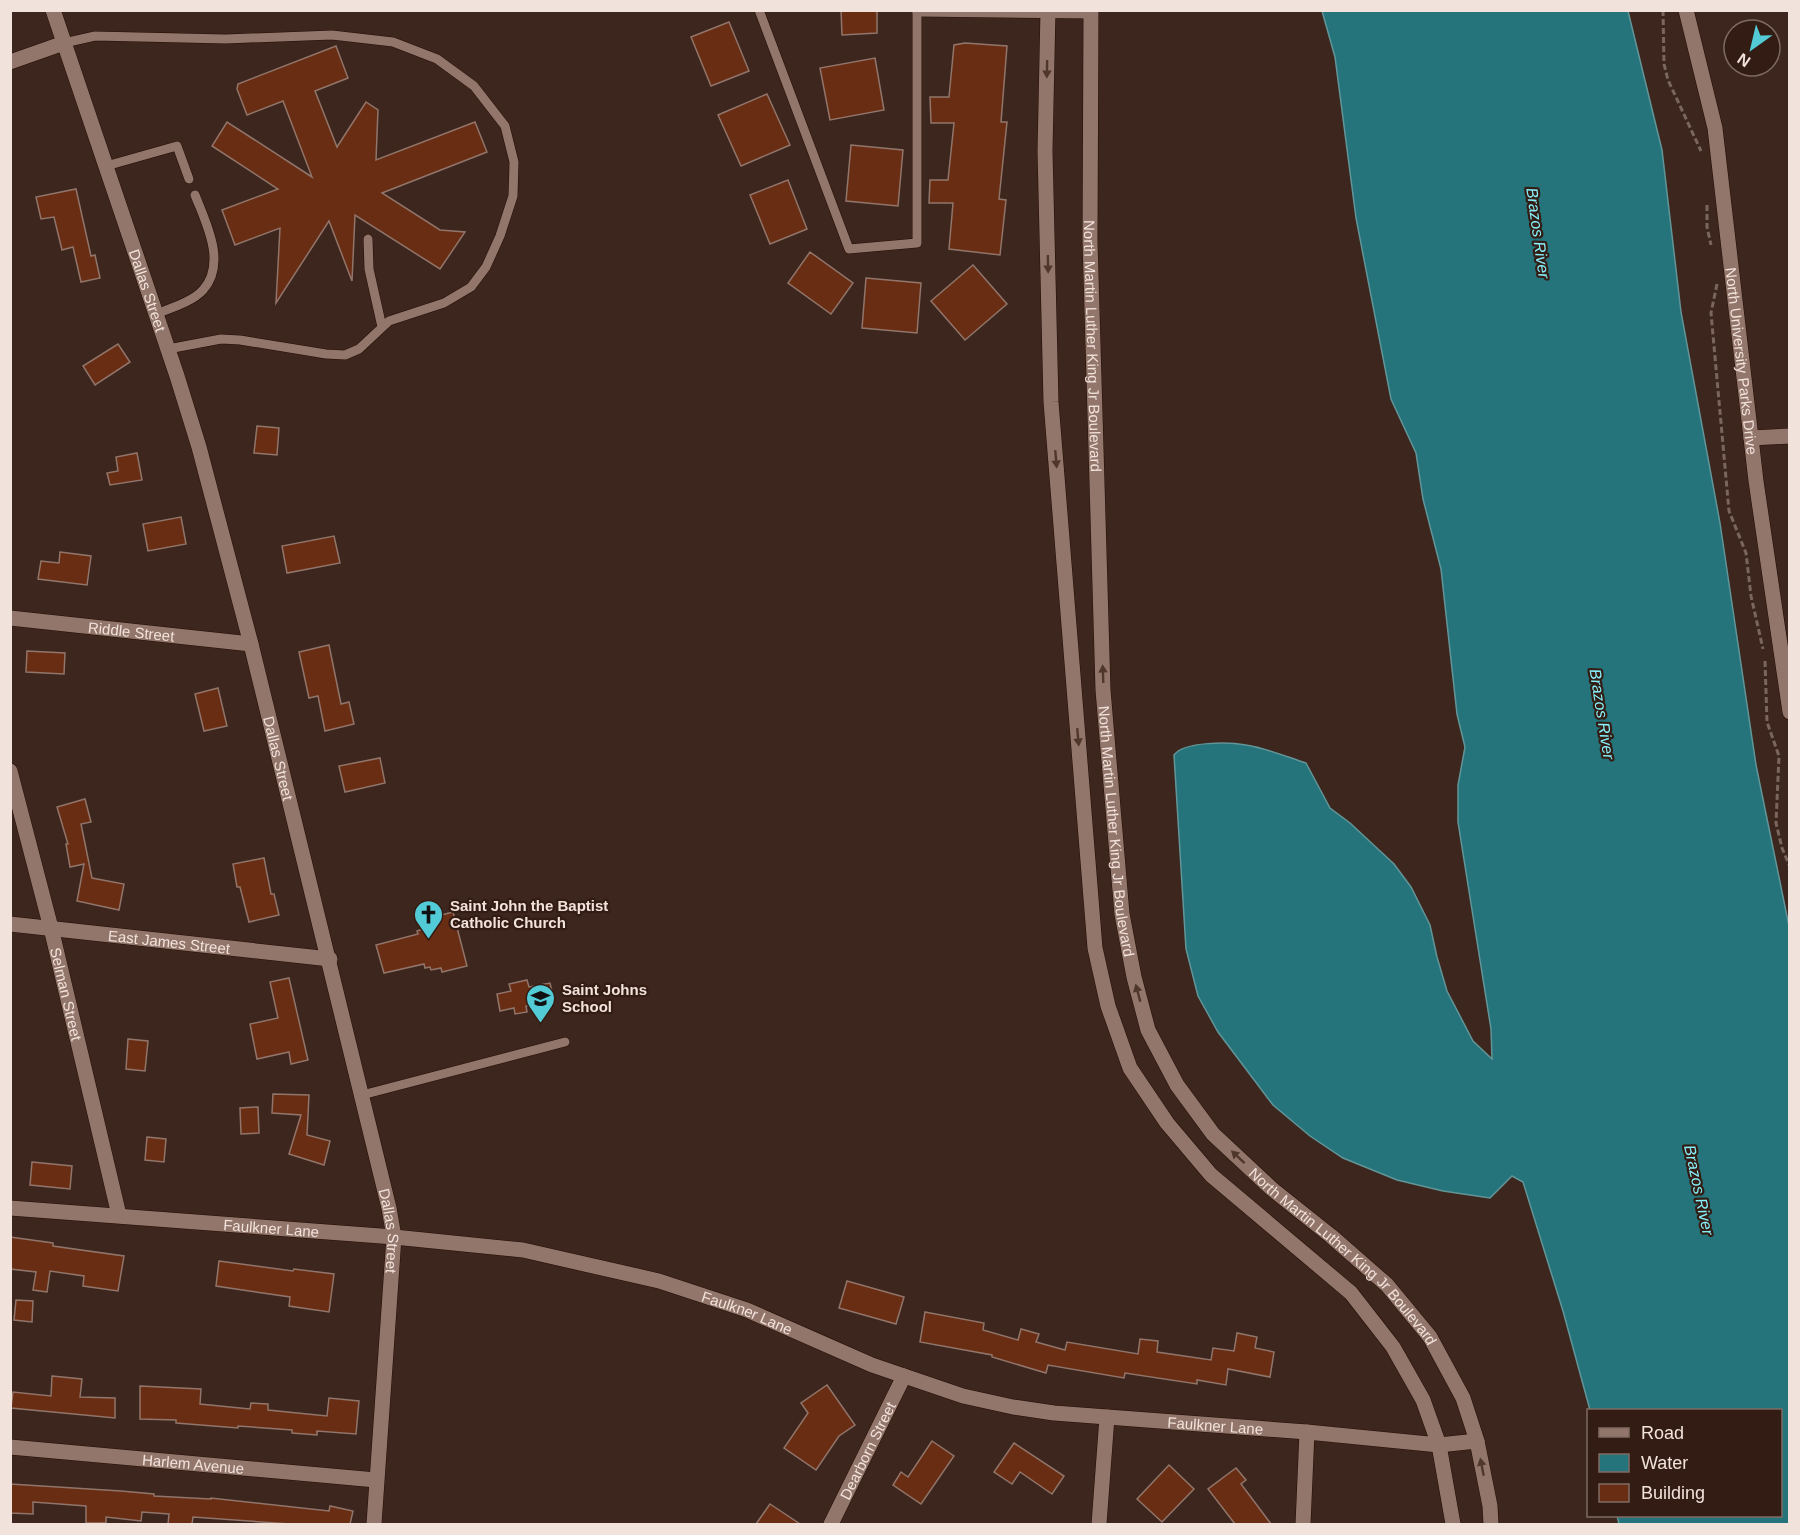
<svg xmlns="http://www.w3.org/2000/svg" width="1800" height="1535" viewBox="0 0 1800 1535" font-family="Helvetica,sans-serif">
<rect width="100%" height="100%" fill="#3d261d"/>
<path fill="#25747b" stroke="#629598" stroke-width="1.5" d="M1322 11H1628L1662 150 1681 312 1720 523 1756 765 1789 926V1524H1619L1617 1516H1780V1410H1590L1563 1311 1523 1182 1512 1176 1490 1198 1443 1191 1397 1180 1343 1158 1310 1136 1273 1105 1218 1032 1198 996 1186 949 1174 755C1184 741 1230 742 1246 745 1266 748 1287 757 1306 763L1330 808 1350 823 1394 864 1411 887 1430 925 1437 957 1447 991 1473 1041 1492 1059 1491 1029 1458 822V785L1465 747 1457 714 1441 569 1423 499 1416 453 1391 399 1356 218 1335 57Z"/>
<g fill="#692d14" stroke="#91756a" stroke-width="1.5">
<path d="M841 10H877V33L842 35Z"/>
<path d="M729 22 749 71 711 86 691 37Z"/>
<path d="M965 43 1007 46 1001 122H1007L999 199 1006 200 1000 255 949 249 953 203H929L930 180H948L954 123H931L930 97H949L954 45Z"/>
<path d="M336 46 348 78 315 91 337 147 366 102 378 110 376 160 475 122 487 152 382 193 440 230 465 232 440 269 355 215 352 281 329 221 276 303 280 228 235 245 222 210 278 189 212 146 227 122 312 177 283 101 247 115 237 89 238 84Z"/>
<path d="M875 58 884 110 830 120 820 68Z"/>
<path d="M767 94 790 145 741 166 718 115Z"/>
<path d="M851 145 903 150 898 206 846 201Z"/>
<path d="M788 180 807 229 770 244 750 195Z"/>
<path d="M76 189 91 256 95 255 100 278 81 282 73 247 62 250 54 217 41 219 36 197Z"/>
<path d="M810 252 853 283 831 314 788 283Z"/>
<path d="M973 265 1007 304 965 340 931 301Z"/>
<path d="M866 278 921 283 917 333 862 328Z"/>
<path d="M118 344 130 362 95 385 83 366Z"/>
<path d="M257 426 279 428 277 455 254 453Z"/>
<path d="M137 453 142 480 110 485 107 473 118 471 116 457Z"/>
<path d="M181 517 186 544 148 551 143 524Z"/>
<path d="M334 536 340 563 287 573 282 546Z"/>
<path d="M60 552 91 556 87 585 38 579 41 561 59 563Z"/>
<path d="M329 645 341 704 349 702 354 724 325 731 318 696 309 698 299 652Z"/>
<path d="M27 651 65 653 64 674 26 672Z"/>
<path d="M218 688 227 726 204 731 195 694Z"/>
<path d="M380 758 385 783 345 792 339 766Z"/>
<path d="M85 799 91 822 81 824 92 878 124 884 119 910 77 901 84 864 70 867 66 844H68L57 807Z"/>
<path d="M264 858 271 894H274L279 915 249 922 240 887H237L233 864Z"/>
<path d="M453 912 467 966 442 972 441 968 431 970 430 967 425 968 424 964 384 973 376 945 418 934 417 931 423 929 422 926 431 923 430 918Z"/>
<path d="M289 978 308 1060 291 1064 289 1052 257 1059 250 1024 278 1018 270 982Z"/>
<path d="M527 980 529 987 550 983 554 1000 526 1006 527 1012 515 1014 514 1008 500 1011 497 994 511 991 509 984Z"/>
<path d="M128 1039 148 1041 145 1071 126 1069Z"/>
<path d="M273 1094 309 1095 307 1135 330 1141 324 1165 289 1154 301 1115 272 1113Z"/>
<path d="M258 1107 259 1133 241 1134 240 1108Z"/>
<path d="M147 1137 166 1139 164 1162 145 1160Z"/>
<path d="M32 1162 72 1166 70 1189 30 1185Z"/>
<path d="M10 1237 53 1243V1246L124 1256 118 1291 83 1286 84 1276 50 1271 47 1292 33 1290 36 1272 10 1269Z"/>
<path d="M219 1261 293 1271 294 1269 334 1274 329 1312 289 1306 290 1297 216 1286Z"/>
<path d="M847 1281 904 1297 896 1324 839 1308Z"/>
<path d="M16 1300 33 1301 32 1322 14 1320Z"/>
<path d="M925 1312 984 1323 983 1330 1018 1340 1021 1329 1039 1334 1036 1342 1065 1350 1067 1342 1138 1354 1140 1339 1158 1341 1157 1352 1211 1360 1213 1348 1234 1351 1237 1333 1257 1337 1255 1348 1274 1352 1270 1377 1228 1369 1226 1385 1197 1380V1384L1125 1373 1124 1378 1048 1365 1046 1373 992 1357V1355L920 1342Z"/>
<path d="M52 1376 82 1379 80 1397 115 1398V1418L11 1408 13 1392 51 1396Z"/>
<path d="M827 1385 855 1425 839 1436 816 1470 784 1448 808 1413 801 1403Z"/>
<path d="M140 1386 201 1389 200 1404 250 1409 251 1403 268 1404V1410L327 1416 329 1398 359 1401 356 1434 317 1431V1435L292 1433V1430L238 1426V1428L176 1423V1420L140 1419Z"/>
<path d="M932 1441 954 1456 921 1504 893 1485 901 1472 908 1477Z"/>
<path d="M1014 1443 1064 1476 1052 1494 1020 1472 1012 1484 994 1472Z"/>
<path d="M1169 1465 1194 1489 1162 1522 1137 1499Z"/>
<path d="M1236 1468 1246 1480 1241 1484 1271 1524H1235L1208 1489Z"/>
<path d="M10 1484 121 1491 154 1494V1496L211 1499V1498L329 1511 330 1506 353 1511 350 1524H290L193 1517 192 1524H168L169 1514 142 1512 141 1521 106 1517V1523H86V1506L33 1502V1514L10 1513Z"/>
<path d="M770 1504 800 1524H756Z"/>
</g>
<g fill="none" stroke-linecap="round" stroke-linejoin="round">
<defs>
<g id="lane">
<path d="M759 10 849 249 917 243V10"/>
<path d="M917 12 1091 14"/>
<path d="M64 43 95 36 226 39 332 35 393 42 437 59 474 86 505 126 514 162 513 196 500 236 486 267 471 287 444 303 389 321 359 349 345 355 326 354 240 340 221 339 168 349"/>
<path d="M106 166 177 146 189 179"/>
<path d="M368 239 369 269 382 327"/>
<path d="M156 314C171 308 192 302 203 290 227 263 206 223 195 195"/>
<path d="M362 1095 565 1042"/>
</g>
<g id="street">
<path d="M10 62 64 43"/>
<path id="s1" d="M10 618 251 644"/>
<path id="s2" d="M10 771 51 928 119 1215"/>
<path id="s3" d="M10 924 330 959"/>
<path id="s4" d="M10 1447 376 1480"/>
<path id="s5" d="M831 1524 904 1376"/>
<path d="M1099 1524 1107 1417"/>
<path d="M1303 1524 1307 1432"/>
</g>
<g id="secondary">
<path id="s6" d="M53 10 177 376 199 447 251 644 389 1208 394 1237 374 1524"/>
<path d="M1048 10 1045 151 1051 402 1095 948 1108 1006 1130 1068 1167 1123 1211 1175 1351 1293 1393 1347 1423 1400 1439 1445 1453 1524"/>
<path id="s7" d="M1091 10 1090 241 1103 690 1122 914 1134 977 1148 1030 1177 1085 1213 1134 1272 1189 1331 1236 1387 1285 1430 1337 1463 1398 1477 1441 1490 1506 1491 1524"/>
<path id="s8" d="M1686 10 1715 128 1756 481 1790 712"/>
<path d="M1751 438 1790 436"/>
<path id="s9" d="M10 1208 394 1237 523 1250 659 1281 747 1310 872 1365 963 1396 1013 1407 1054 1413 1307 1432 1439 1445 1477 1441"/>
</g>
</defs>
<use href="#lane" stroke="#230e06" stroke-width="10"/>
<use href="#street" stroke="#230e06" stroke-width="16"/>
<use href="#secondary" stroke="#230e06" stroke-width="16"/>
<g stroke="#7a665e" stroke-width="3" stroke-dasharray="6 3" stroke-linecap="butt">
<path d="M1663 10 1664 64 1668 80 1701 151"/>
<path d="M1707 205V227L1711 245"/>
<path d="M1717 284 1711 313 1729 511 1746 553 1751 596 1763 649"/>
<path d="M1765 661 1767 722 1779 756 1776 823 1782 848 1790 867"/>
</g>
<use href="#lane" stroke="#92766b" stroke-width="9"/>
<use href="#street" stroke="#92766b" stroke-width="15"/>
<use href="#secondary" stroke="#92766b" stroke-width="15"/>
</g>
<defs><path id="oneway-solid" d="M-6-.8H1V-3.2L6.5 0L1 3.2V.8H-6Z" transform="scale(1.5)"/></defs>
<g fill="#50372d">
<use href="#oneway-solid" transform="translate(1047 69) rotate(91)"/>
<use href="#oneway-solid" transform="translate(1048 264) rotate(89)"/>
<use href="#oneway-solid" transform="translate(1056 459) rotate(85)"/>
<use href="#oneway-solid" transform="translate(1103 674) rotate(-92)"/>
<use href="#oneway-solid" transform="translate(1078 737) rotate(85)"/>
<use href="#oneway-solid" transform="translate(1138 993) rotate(-105)"/>
<use href="#oneway-solid" transform="translate(1238 1157) rotate(-137)"/>
<use href="#oneway-solid" transform="translate(1482 1467) rotate(-101)"/>
</g>
<defs>
<symbol id="church-pin" viewBox="-11 -11 22 30"><path d="M0 17L-7.5 6A9.5 9.5 0 1 1 7.5 6Z" fill="#52cbd7" stroke="#331c13"/><path d="M-1.2-6h2.4v3.5h3.3v2.4h-3.3V6h-2.4V-.1h-3.3v-2.4h3.3Z" fill="#111"/></symbol>
<symbol id="school-pin" viewBox="-11 -11 22 30"><path d="M0 17L-7.5 6A9.5 9.5 0 1 1 7.5 6Z" fill="#52cbd7" stroke="#331c13"/><path d="M0-5L7-2L0 1L-7-2ZM-4 1L0 2.5L4 1V4Q0 6-4 4Z" fill="#111"/></symbol>
</defs>
<g fill-rule="evenodd">
<use href="#church-pin" x="412" y="898" width="33" height="45"/>
<use href="#school-pin" x="524" y="982" width="33" height="45"/>
</g>
<g text-anchor="middle" dominant-baseline="central" stroke-width="4.5" stroke-linejoin="round" paint-order="stroke">
<g font-size="15" fill="#f2e2dc" stroke="#331c13">
<text stroke="none"><textPath href="#s6" startOffset="296">Dallas Street</textPath></text>
<text stroke="none"><textPath href="#s7" startOffset="336">North Martin Luther King Jr Boulevard</textPath></text>
<text stroke="none"><textPath href="#s8" startOffset="356">North University Parks Drive</textPath></text>
<text stroke="none"><textPath href="#s1" startOffset="122">Riddle Street</textPath></text>
<text stroke="none"><textPath href="#s6" startOffset="782">Dallas Street</textPath></text>
<text stroke="none"><textPath href="#s7" startOffset="822">North Martin Luther King Jr Boulevard</textPath></text>
<text stroke="none"><textPath href="#s3" startOffset="160">East James Street</textPath></text>
<text stroke="none"><textPath href="#s2" startOffset="230">Selman Street</textPath></text>
<text stroke="none"><textPath href="#s9" startOffset="262">Faulkner Lane</textPath></text>
<text stroke="none"><textPath href="#s6" startOffset="1268">Dallas Street</textPath></text>
<text stroke="none"><textPath href="#s7" startOffset="1326">North Martin Luther King Jr Boulevard</textPath></text>
<text stroke="none"><textPath href="#s9" startOffset="748">Faulkner Lane</textPath></text>
<text stroke="none"><textPath href="#s9" startOffset="1234">Faulkner Lane</textPath></text>
<text stroke="none"><textPath href="#s5" startOffset="82">Dearborn Street</textPath></text>
<text stroke="none"><textPath href="#s4" startOffset="184">Harlem Avenue</textPath></text>
</g>
<g font-size="15" font-weight="bold" fill="#f2e2dc" stroke="#331c13" text-anchor="start">
<text x="450" y="905">Saint John the Baptist<tspan x="450" dy="17">Catholic Church</tspan></text>
<text x="562" y="989">Saint Johns<tspan x="562" dy="17">School</tspan></text>
</g>
<g font-size="16" font-style="italic" fill="#86effa" stroke="#331c13">
<text transform="translate(1538 233) rotate(82)">Brazos River</text>
<text transform="translate(1602 714) rotate(81)">Brazos River</text>
<text transform="translate(1699 1190) rotate(78)">Brazos River</text>
</g>
</g>
<rect width="1800" height="1535" fill="none" stroke="#f2e2dc" stroke-width="24"/>
<rect x="1587" y="1409" width="195" height="108" fill="#331c13" stroke="#7f6b63" stroke-width="1.5"/>
<rect x="1599" y="1428" width="30" height="9" fill="#92766b" stroke="#7f6b63" stroke-width="1.5"/>
<text x="1641" y="1439" font-size="18" fill="#f2e2dc">Road</text>
<rect x="1599" y="1454" width="30" height="18" fill="#25747b" stroke="#7f6b63" stroke-width="1.5"/>
<text x="1641" y="1469" font-size="18" fill="#f2e2dc">Water</text>
<rect x="1599" y="1484" width="30" height="18" fill="#692d14" stroke="#7f6b63" stroke-width="1.5"/>
<text x="1641" y="1499" font-size="18" fill="#f2e2dc">Building</text>
<g transform="translate(1752 48) rotate(214)"><circle r="28" fill="#331c13" stroke="#7f6b63" stroke-width="1.5"/>
<path d="M0-4.5L10 22L0 15L-10 22Z" fill="#52cbd7"/>
<text y="-9" font-size="16" font-weight="bold" text-anchor="middle" fill="#f2e2dc">N</text>
</g>
</svg>
